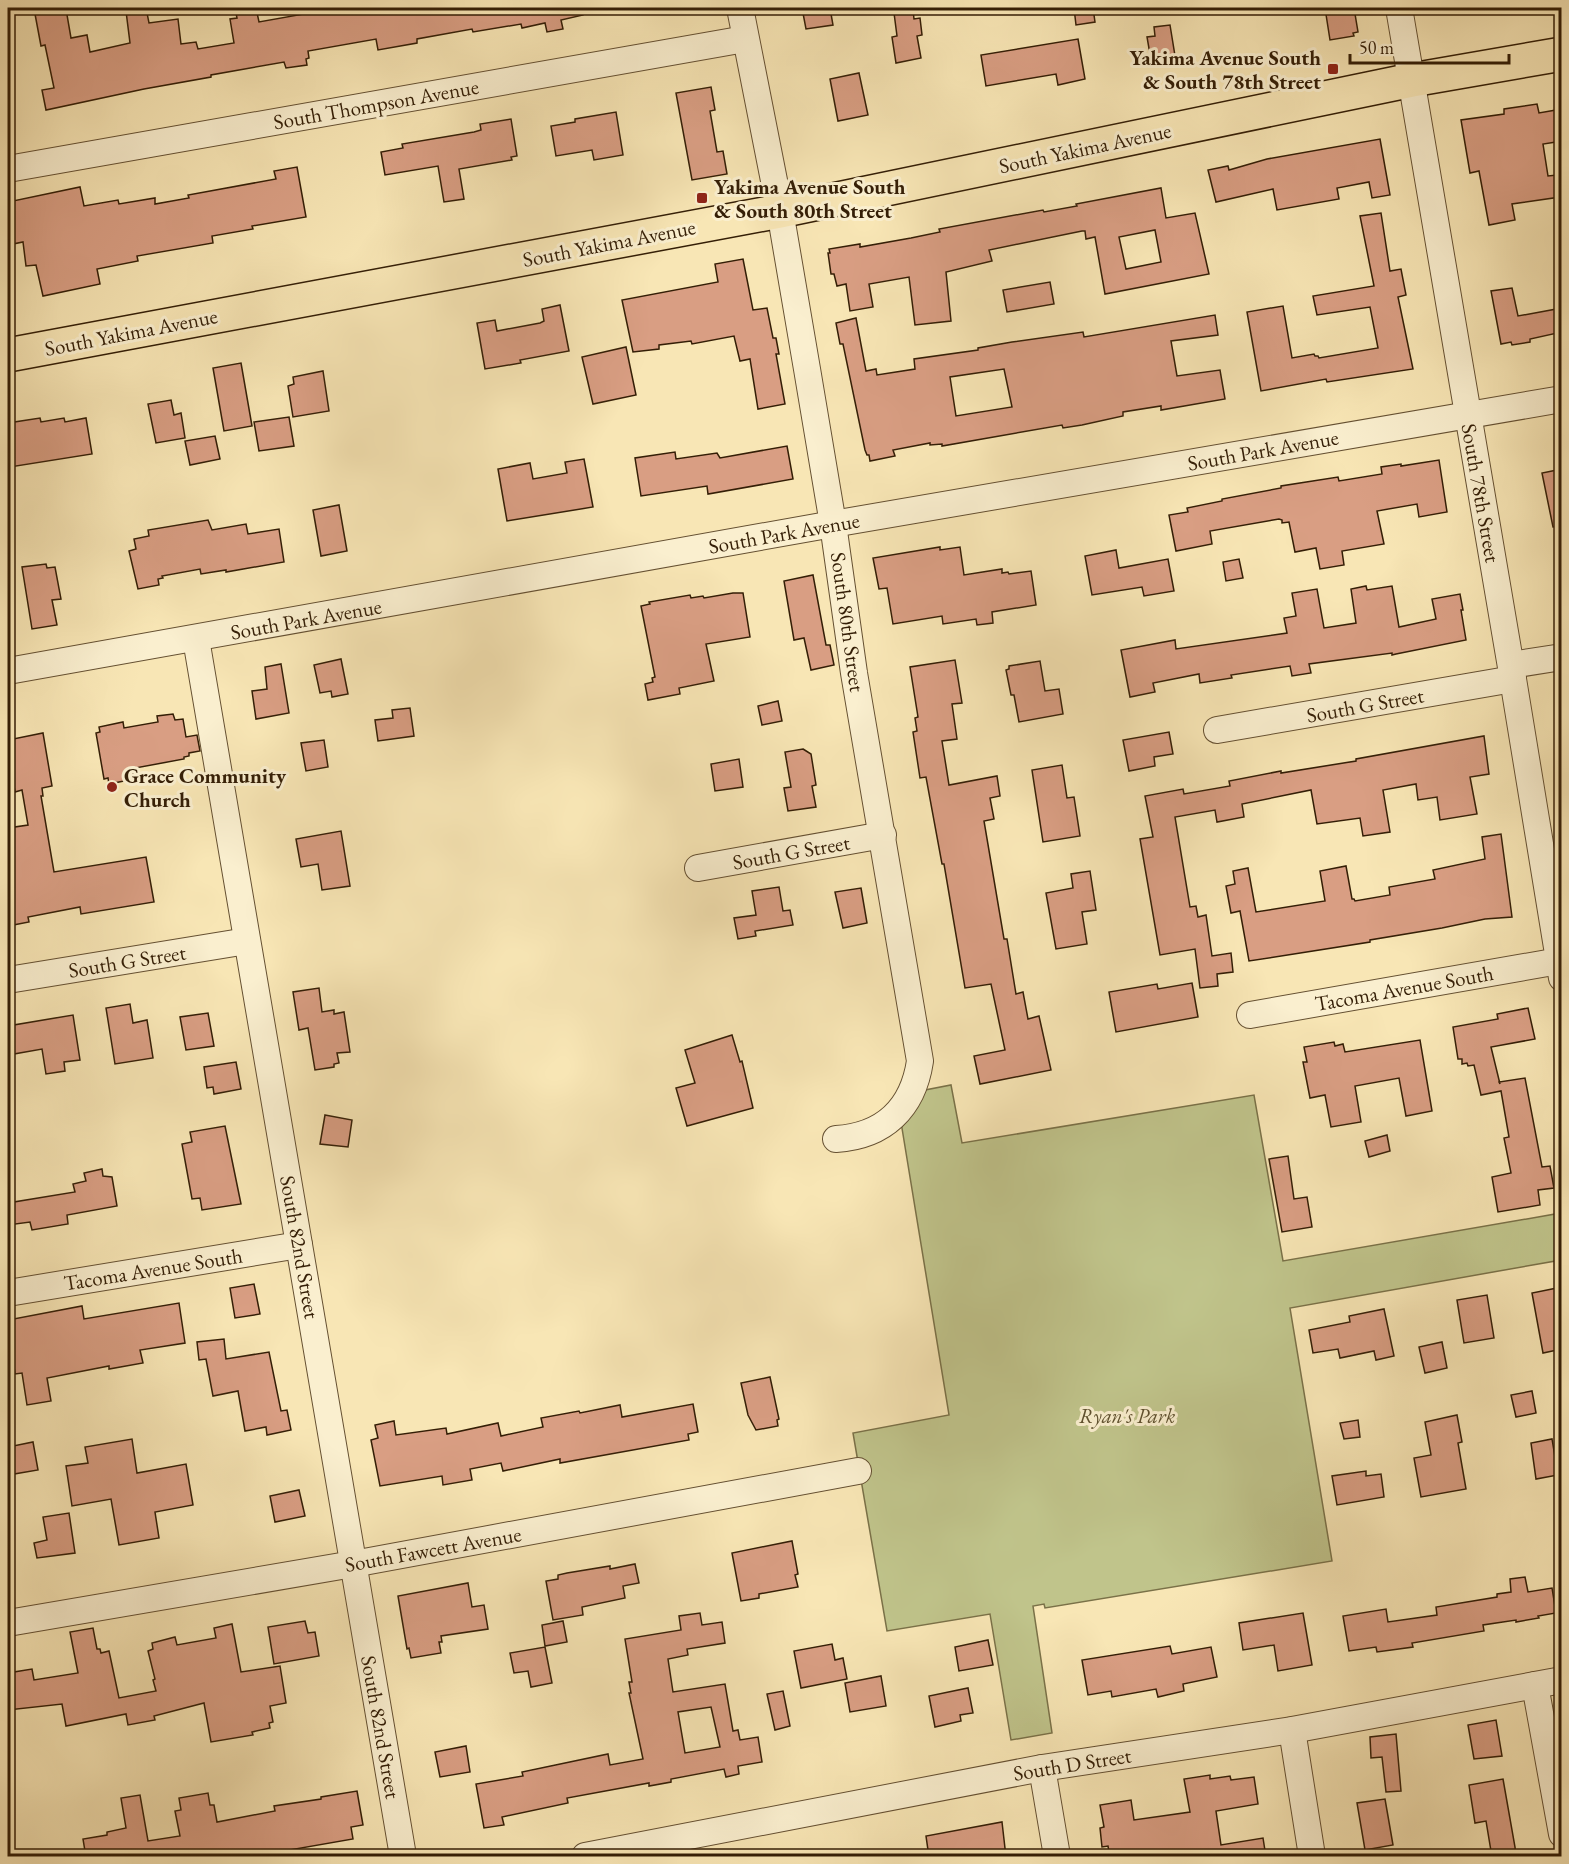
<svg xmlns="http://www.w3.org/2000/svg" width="1569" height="1864" viewBox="0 0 1569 1864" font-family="'EB Garamond',serif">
<rect width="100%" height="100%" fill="#f8e6b5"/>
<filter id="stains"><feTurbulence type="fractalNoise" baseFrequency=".00333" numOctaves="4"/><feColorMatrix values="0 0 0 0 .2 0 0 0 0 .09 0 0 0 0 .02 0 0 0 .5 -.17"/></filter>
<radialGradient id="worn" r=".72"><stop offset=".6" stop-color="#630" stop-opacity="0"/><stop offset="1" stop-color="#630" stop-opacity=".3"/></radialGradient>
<path fill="#c0c48b" stroke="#7a7148" stroke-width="1.5" d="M951 1085 962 1143 1254 1095 1283 1261 1561 1213V1260L1290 1308 1332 1561 1045 1608 1044 1604 1033 1606 1052 1733 1011 1740 990 1614 887 1631 853 1433 949 1415 900 1116 920 1091Z"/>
<g fill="#d99e83" stroke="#341e06" stroke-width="1.5" fill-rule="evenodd">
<path d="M144 8H146L149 23 178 19 181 44 196 42 198 49 234 43 230 19 237 18 235 8H256L259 22 304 14 303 8H583V15L561 20 563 29 547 32 545 23 522 28 521 24 473 32 472 29 417 39V43L378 50 376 39 308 51 309 58 306 59 307 65 286 68 284 62 211 75V77L144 89 46 110 42 90 54 88 45 45 41 46 35 14 66 9 71 38 87 35 90 52 130 43 126 11Z"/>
<path d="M802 8H830L833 25 806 29Z"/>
<path d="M1074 8H1093L1095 22 1076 25Z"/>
<path d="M1325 8H1354L1358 32 1353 33 1354 36 1330 40Z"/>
<path d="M913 10 914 19 920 18 922 35 917 36 921 58 896 63 892 37 897 36 894 13Z"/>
<path d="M1170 25 1176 62 1152 66 1147 37 1155 36 1154 27Z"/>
<path d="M1078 39 1085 79 1058 85 1056 74 986 86 981 55Z"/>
<path d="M859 73 868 115 838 121 830 79Z"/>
<path d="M711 87 715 110 710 111 717 152 723 151 727 174 692 180 676 93Z"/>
<path d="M1537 104 1539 113 1562 109V141L1543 144 1548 176 1557 175 1560 197 1512 204 1515 220 1489 225 1479 171 1470 173 1461 120 1504 114V109Z"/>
<path d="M616 112 623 155 594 160 592 150 556 156 551 126 575 122V119Z"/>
<path d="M511 119 517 156 511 157 512 160 459 169 464 199 444 202 438 166 385 175 381 152 403 148 402 144 474 132 481 130 480 124Z"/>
<path d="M1380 139 1390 195 1372 198 1369 182 1337 188 1339 199 1277 210 1273 189 1216 202 1208 170 1228 166 1229 170 1267 159Z"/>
<path d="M297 167 306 217 252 226 253 229 212 236 213 243 137 256 138 261 97 269 100 284 43 296 36 265 26 266 23 242 8 245V202L80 187 84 206 118 200 119 204 155 198V204L189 198 188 195 276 179 274 171Z"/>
<path d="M1161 188 1166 218 1195 213 1209 274 1105 294 1095 237 1086 239 1085 231H1082L989 250 992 261 946 272 951 321 915 325 909 277 869 284 873 307 850 311 846 284 837 286 834 274H831L828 253H830L829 249 860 244V247L911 238 940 232 939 229 1043 210 1044 212 1077 206 1076 204ZM1155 230 1161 262 1126 269 1119 237Z"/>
<path d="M1381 213 1390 271 1401 269 1406 295 1398 297 1413 369 1327 382 1326 379 1261 391 1247 312 1283 306 1292 358 1314 354 1315 356H1318L1319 358 1378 348 1370 307 1317 315 1313 296 1374 286 1360 216Z"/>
<path d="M743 259 753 310 767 308 773 338H776L779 354H776L785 404 758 409 750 359 740 361 734 336 692 344 691 341 659 345V349L633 352 622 300 718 282 715 264Z"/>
<path d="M1050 282 1054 304 1007 312 1003 290Z"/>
<path d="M1512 288 1518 316 1562 308V332L1530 339V342L1512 345 1511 342 1501 344 1491 291Z"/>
<path d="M560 305 569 351 520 360 521 363 485 369 477 323 495 320 497 331 540 323 544 321 542 309Z"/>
<path d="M1215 315 1218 335 1171 341 1177 376 1220 370 1225 399 1161 410V406L1123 412V416L1082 425 1063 428 1062 425 942 446V444L930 445V443L893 450 895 456 870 461 869 455H867L865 450 843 344H840L836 323 856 318 866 371 876 369 877 375 915 369 914 359 978 350V348L1012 342 1083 332 1084 337ZM1004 369 1012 407 956 416 950 377Z"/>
<path d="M626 347 636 395 593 404 582 357Z"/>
<path d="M241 363 252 426 224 431 213 368Z"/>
<path d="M323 371 329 411 293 417 288 386 294 384 293 377Z"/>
<path d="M171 400 174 415 181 413 185 438 156 443 148 404Z"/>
<path d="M289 417 294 446 259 451 254 422Z"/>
<path d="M40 418 41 422 64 418 65 422 86 418 92 454 10 467 8 453V423Z"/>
<path d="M215 436 220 459 190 465 185 441Z"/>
<path d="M787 446 793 479 708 494 707 486 641 496 635 458 675 452 676 459 717 453 720 458Z"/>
<path d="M584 459 593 507 507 521 498 469 530 463 533 479 567 473 565 462Z"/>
<path d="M1439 460 1447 512 1419 517 1417 504 1377 511 1384 544 1342 551 1344 565 1320 569 1316 548 1295 552 1289 522 1282 523V520L1279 519 1210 531 1212 544 1176 551 1169 515 1188 512 1187 508 1222 501V499L1281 488V486L1338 477 1339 481 1382 474 1381 467 1401 464V466Z"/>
<path d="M1562 469V526L1553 527 1542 473Z"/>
<path d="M339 505 347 551 321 556 313 510Z"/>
<path d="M208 520 212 530 246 524 248 534 279 529 284 562 226 572V570L201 574 200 569 162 576 163 578 158 579 159 585 138 589 129 551 136 549 134 539 149 536 148 530Z"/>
<path d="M940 547V550L960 547 964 575 1002 569V573L1008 572 1009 574 1031 571 1036 605 992 612 993 623 977 625 976 619 943 624 942 616 893 624 887 588 879 589 873 558Z"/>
<path d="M1116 550 1119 568 1168 559 1174 591 1144 596 1142 587 1092 595 1085 556Z"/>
<path d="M1239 559 1243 578 1226 581 1223 562Z"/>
<path d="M46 564 47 568 55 567 61 599 52 600 57 625 32 629 22 567Z"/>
<path d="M813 575 826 645H830L834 665 811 670 804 638 794 640 784 581Z"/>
<path d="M1366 586 1367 590 1392 586 1399 627 1436 619 1432 599 1460 594 1463 610H1461L1466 640 1396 654 1392 655V653L1309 664 1311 673 1292 676 1290 666 1231 675 1232 678 1200 683 1199 674 1153 683 1155 692 1130 697 1121 650 1175 640 1176 649 1287 633 1284 618 1296 616 1292 593 1317 589 1324 628 1356 623 1351 589Z"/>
<path d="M733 593H743L750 637 706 644 714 681 679 688 680 694 648 700 645 684 653 682 652 678 655 677 641 606 650 604 649 602 690 595 691 598 703 596 704 598Z"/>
<path d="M341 659 348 694 332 697 331 691 320 693 314 665Z"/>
<path d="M955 660 962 703 952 704 957 739 942 741 949 785 997 776 1000 796 990 798 994 819 984 821 1004 939H1007L1016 994 1023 992 1028 1019 1039 1016 1051 1070 980 1084 974 1056 1005 1050 991 984 965 988 944 864H942L926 777 920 778 913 732 917 731 915 718 918 717 910 667Z"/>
<path d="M1040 661 1045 691 1059 689 1063 714 1019 722 1014 695H1011L1006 670 1009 669V666Z"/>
<path d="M281 664 289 713 256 719 252 691 267 689 265 667Z"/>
<path d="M778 701 782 721 762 725 758 706Z"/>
<path d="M410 708 414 736 378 741 375 720 393 718 392 710Z"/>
<path d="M173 714 175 720 183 719 186 737 197 735 200 751 189 753V756L184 757V759L135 768 136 771 133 772 134 779 109 784 108 778 104 779 96 733 100 732 99 727 123 722 124 728 158 722 157 716Z"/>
<path d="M1169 732 1173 754 1154 757 1155 766 1129 771 1123 740Z"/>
<path d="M43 733 52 786 42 788 43 796H41L54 872 146 857 154 902 81 914 80 907 28 917 29 922 8 926V828L28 825 22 790 15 792 8 751V740Z"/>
<path d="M1484 736 1489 774 1470 777 1477 814 1440 820 1437 797 1418 800 1416 784 1383 790 1390 832 1363 836 1360 818 1317 824 1311 790 1242 804 1244 817 1217 822 1215 810 1175 817 1190 907 1196 906 1198 917 1206 915 1212 956 1231 953 1233 972 1217 974 1218 986 1200 988 1195 949 1160 955 1140 839 1153 837 1145 796 1183 789 1184 794 1230 786 1229 781 1281 771V773L1356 761V759Z"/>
<path d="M324 740 328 767 306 771 301 743Z"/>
<path d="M803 749 811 754 816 785 812 786 816 807 788 811 784 788 791 787 785 752Z"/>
<path d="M739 759 743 787 715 791 711 764Z"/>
<path d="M1062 765 1067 798 1074 797 1080 836 1043 842 1032 770Z"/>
<path d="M341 831 350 886 322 890 318 864 301 867 296 839Z"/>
<path d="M1501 834 1512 917 1485 919 1442 928 1370 940V942L1249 961 1240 911 1231 913 1226 886 1235 884 1233 871 1248 868 1256 912 1325 901 1320 871 1346 866 1352 899H1354L1355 901 1390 895 1389 887 1435 879 1433 870 1485 859 1482 837Z"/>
<path d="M1090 871 1096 910 1082 912 1087 944 1056 949 1046 893 1073 888 1071 874Z"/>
<path d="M779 887 783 911 790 910 793 925 755 931 756 936 738 939 734 918 756 915 752 891Z"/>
<path d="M861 888 867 923 843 928 835 892Z"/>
<path d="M1192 983 1198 1017 1116 1032 1109 992 1157 984 1158 989Z"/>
<path d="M319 988 322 1012 334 1010V1014L344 1012 350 1052 337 1053 339 1063 334 1064V1067L315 1070 308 1028 299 1030 293 992Z"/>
<path d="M130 1004 133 1023 147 1020 153 1058 115 1064 106 1008Z"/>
<path d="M1528 1008 1535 1039 1491 1047 1500 1084 1499 1082 1525 1078 1542 1167 1550 1166 1554 1188 1538 1190 1540 1205 1498 1212 1492 1177 1511 1173 1504 1138 1509 1137 1501 1091 1481 1095 1474 1065 1468 1066 1467 1063 1462 1064V1059H1458L1453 1027 1498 1019 1497 1014Z"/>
<path d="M208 1013 214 1046 186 1050 180 1017Z"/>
<path d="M73 1015 80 1060 64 1062 65 1071 46 1074 42 1049 8 1055V1026Z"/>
<path d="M732 1035 740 1062 742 1061 753 1108 687 1126 676 1088 695 1083 685 1050Z"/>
<path d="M1420 1040 1432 1111 1406 1116 1399 1078 1355 1086 1361 1122 1331 1127 1325 1095 1310 1098 1303 1062H1307L1304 1047 1334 1042 1335 1046 1343 1044 1345 1052Z"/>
<path d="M236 1062 241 1089 214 1094 213 1087 207 1088 204 1067Z"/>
<path d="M325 1115 352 1120 348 1147 320 1144Z"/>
<path d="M225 1126 241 1204 202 1210 200 1198 192 1199 182 1144 192 1142 190 1132Z"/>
<path d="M1387 1135 1390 1151 1369 1157 1365 1141Z"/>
<path d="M1288 1156 1294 1199 1307 1197 1312 1227 1282 1232 1269 1159Z"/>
<path d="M102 1169 103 1176 112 1177 117 1206 67 1215 68 1224 32 1230 30 1222 8 1225V1203L75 1192 73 1184 86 1181 84 1173Z"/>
<path d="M254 1284 260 1314 235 1318 230 1288Z"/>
<path d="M1562 1287V1349L1543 1353 1532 1293Z"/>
<path d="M1487 1295 1494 1338 1464 1343 1457 1300Z"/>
<path d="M179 1303 185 1343 140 1350 143 1363 109 1369V1366L47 1378 51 1401 27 1405 22 1373 15 1374 8 1320 82 1306 84 1319Z"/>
<path d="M1384 1309 1394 1356 1376 1360 1374 1351 1340 1358 1338 1349 1313 1353 1309 1330 1350 1322 1349 1316Z"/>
<path d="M224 1339 226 1359 269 1352 281 1411 287 1410 291 1430 267 1435 266 1427 245 1431 238 1391 213 1396 206 1359 199 1360 197 1342Z"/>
<path d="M1442 1342 1447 1368 1425 1373 1419 1347Z"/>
<path d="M770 1377 779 1419 777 1420 778 1426 756 1430 748 1415 741 1383Z"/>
<path d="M1532 1391 1536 1413 1516 1417 1511 1395Z"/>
<path d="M693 1404 698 1432 688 1434 689 1440 560 1463V1459L503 1471 501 1463 470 1469 472 1480 443 1485 442 1476 380 1486 371 1440 378 1438 375 1425 394 1421 396 1435 446 1428 447 1434 498 1423 501 1436 543 1427 541 1418 579 1411 580 1413 620 1405 622 1417Z"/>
<path d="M1457 1415 1462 1442 1458 1443 1466 1489 1421 1497 1414 1458 1431 1455 1425 1422Z"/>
<path d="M1358 1420 1360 1437 1344 1439 1340 1423Z"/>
<path d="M132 1439 137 1473 186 1464 193 1505 155 1512 159 1538 119 1545 111 1499 72 1506 66 1466 88 1463 85 1447Z"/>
<path d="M1552 1439 1558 1475 1536 1479 1531 1443Z"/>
<path d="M33 1442 38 1470 8 1475V1447Z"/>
<path d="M1366 1471V1476L1381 1474 1384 1497 1337 1505 1332 1476Z"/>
<path d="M299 1490 305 1516 275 1522 270 1496Z"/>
<path d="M69 1513 75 1553 37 1558 34 1543 47 1540 43 1517Z"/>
<path d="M792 1541 798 1574 795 1575 798 1587 759 1594V1598L741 1601 732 1553Z"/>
<path d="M635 1564 639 1583 623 1586 625 1598 582 1607 583 1615 553 1620 546 1581 558 1579V1575L567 1573 610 1566V1569Z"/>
<path d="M1525 1577 1528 1592 1552 1588 1556 1613 1538 1616 1539 1618 1516 1622V1620L1483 1625 1484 1631 1412 1643 1413 1647 1377 1652 1376 1647 1349 1651 1343 1616 1386 1609 1388 1622 1437 1615 1436 1607 1497 1597V1594L1511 1592 1510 1579Z"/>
<path d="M468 1583 472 1607 484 1605 488 1629 441 1636 442 1642H439L441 1653 411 1658 409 1648 407 1649 398 1596Z"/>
<path d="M700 1613 702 1625 722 1622 725 1643 687 1649 688 1655 668 1659 673 1692 725 1684 733 1731 738 1730 740 1740 758 1737 762 1762 738 1766 739 1774 726 1777 724 1769 671 1779V1782L649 1786V1783L567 1798 568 1803 502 1817 504 1825 484 1828 476 1784 523 1776 522 1772 608 1754 610 1765 643 1759 629 1693H631L629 1682H632L625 1639 681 1630 679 1616ZM711 1707 720 1747 685 1753 678 1712Z"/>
<path d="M1303 1613 1312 1665 1278 1671 1274 1645 1243 1650 1239 1623Z"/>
<path d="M305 1621 308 1633 315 1632 319 1656 274 1664 268 1627Z"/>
<path d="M563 1621 567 1642 545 1646 542 1625Z"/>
<path d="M232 1624 241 1672 280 1666 286 1703 270 1706 273 1722 269 1723 270 1728 252 1732 253 1735 211 1742 204 1703 154 1716 155 1720 128 1725 126 1714 66 1726 62 1704 8 1710V1673L32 1669 34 1680 78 1673 70 1632 93 1628 97 1649H100L101 1653 109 1651 119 1698 156 1691 153 1680 155 1679 148 1651 153 1649 152 1643 175 1637 177 1645 216 1638 214 1628Z"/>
<path d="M988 1640 993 1665 959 1671 955 1647Z"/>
<path d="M832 1644 835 1660 843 1658 847 1679 801 1688 794 1651Z"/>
<path d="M1170 1646 1172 1654 1211 1647 1217 1677 1183 1684 1184 1691 1158 1697 1156 1689 1112 1697 1111 1691 1088 1695 1082 1660Z"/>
<path d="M545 1647 552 1683 531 1687 528 1671 514 1673 510 1653Z"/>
<path d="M881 1676 886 1706 850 1712 845 1683Z"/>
<path d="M968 1688 973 1713 960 1715 961 1721 935 1727 929 1696Z"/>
<path d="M783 1691 790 1726 775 1730 767 1694Z"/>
<path d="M1496 1720 1502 1756 1474 1759 1468 1725Z"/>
<path d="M1396 1734 1401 1791 1386 1792 1382 1757 1371 1758 1370 1737Z"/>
<path d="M466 1746 470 1772 440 1777 435 1752Z"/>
<path d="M1210 1775V1779L1230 1776 1231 1780 1254 1777 1258 1804 1216 1811 1221 1845 1263 1838 1266 1857H1110L1108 1846 1102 1847 1100 1828 1104 1827 1100 1805 1131 1800 1134 1820 1190 1812 1184 1779Z"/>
<path d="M1503 1779 1515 1847 1516 1857H1492L1486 1821 1475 1823 1469 1785Z"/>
<path d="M357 1791 363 1825 351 1827 353 1839 272 1853 273 1857H86L83 1839 107 1835V1832L126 1828 121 1798 140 1795 148 1841 180 1836 175 1811 181 1810 179 1798 208 1793 210 1805H214L217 1822 275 1811 274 1806 321 1799V1797Z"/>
<path d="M1385 1799 1393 1845 1365 1850 1357 1803Z"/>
<path d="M1002 1822 1006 1857H929L926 1836Z"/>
</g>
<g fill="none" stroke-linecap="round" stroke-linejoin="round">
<defs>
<g id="minor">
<path d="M740 8 780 211 807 369 833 524 854 673 920 1061C913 1108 884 1136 836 1139"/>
<path d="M1399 8 1513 679 1562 978"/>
<path d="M8 169 745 39"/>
<path d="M196 639 403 1856"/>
<path d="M1511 665 1562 657"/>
<path d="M8 671 833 524 1562 399"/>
<path d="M1217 730 1513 679"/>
<path d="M698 868 883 835"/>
<path d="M8 980 247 941"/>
<path d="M1250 1015 1559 961"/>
<path d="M8 1293 299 1245"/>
<path d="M8 1623 353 1564 858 1471"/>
<path d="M1535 1685 1562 1834"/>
<path d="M1292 1730 1312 1856"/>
<path d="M1042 1768 1057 1856"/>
<path d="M585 1856 1042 1768 1292 1730 1562 1680"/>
</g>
<path id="major" d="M8 355 780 211 1412 80 1562 54"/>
</defs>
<use href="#minor" stroke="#655032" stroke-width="28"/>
<use href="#major" stroke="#341e06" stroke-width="36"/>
<use href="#minor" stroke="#faefcf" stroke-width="26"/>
<use href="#major" stroke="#f8e6b5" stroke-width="33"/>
</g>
<g fill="#8f2418" stroke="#faefcf" stroke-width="2">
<rect x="1327" y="63" width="12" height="12" rx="3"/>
<rect x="696" y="192" width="12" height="12" rx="3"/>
<circle cx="112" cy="787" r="6"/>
</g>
<g text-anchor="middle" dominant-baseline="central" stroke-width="6" stroke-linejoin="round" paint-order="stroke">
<g font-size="21" font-weight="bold" fill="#341e06" stroke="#faefcf" text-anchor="start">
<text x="1321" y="57" text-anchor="end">Yakima Avenue South<tspan x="1321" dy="24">&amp; South 78th Street</tspan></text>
<text x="714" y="186">Yakima Avenue South<tspan x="714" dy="24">&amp; South 80th Street</tspan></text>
<text x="124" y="775">Grace Community<tspan x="124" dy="24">Church</tspan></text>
</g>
<g font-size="21" fill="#341e06" stroke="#faefcf">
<text transform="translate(376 104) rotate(-10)">South Thompson Avenue</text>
<text transform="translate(1085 148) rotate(-12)">South Yakima Avenue</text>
<text transform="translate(609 243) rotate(-11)">South Yakima Avenue</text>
<text transform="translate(131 332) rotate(-11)">South Yakima Avenue</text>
<text transform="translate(1263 450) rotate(-10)">South Park Avenue</text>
<text transform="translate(1481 493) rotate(80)">South 78th Street</text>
<text transform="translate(784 533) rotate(-10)">South Park Avenue</text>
<text transform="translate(306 619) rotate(-10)">South Park Avenue</text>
<text transform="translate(848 622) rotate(82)">South 80th Street</text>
<text transform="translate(1365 705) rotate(-10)">South G Street</text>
<text transform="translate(791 852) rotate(-10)">South G Street</text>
<text transform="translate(127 961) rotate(-9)">South G Street</text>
<text transform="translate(1404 988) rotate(-10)">Tacoma Avenue South</text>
<text transform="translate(300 1247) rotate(80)">South 82nd Street</text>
<text transform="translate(153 1269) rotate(-9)">Tacoma Avenue South</text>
<text transform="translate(433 1549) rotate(-10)">South Fawcett Avenue</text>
<text transform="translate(381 1727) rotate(80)">South 82nd Street</text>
<text transform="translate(1072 1764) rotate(-9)">South D Street</text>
</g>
<g font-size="21" font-style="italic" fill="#5e502e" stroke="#faefcf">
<text x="1127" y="1415">Ryan's Park</text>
</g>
</g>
<rect width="1569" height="1864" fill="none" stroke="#f8e6b5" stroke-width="30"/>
<rect x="9" y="9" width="1551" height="1846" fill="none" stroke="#341e06" stroke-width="3"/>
<rect x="15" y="15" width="1539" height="1834" fill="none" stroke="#341e06" stroke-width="1.5"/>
<path d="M1350 54v9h159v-9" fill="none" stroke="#341e06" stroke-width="3"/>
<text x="1359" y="54" font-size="18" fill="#341e06" stroke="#faefcf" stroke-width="4.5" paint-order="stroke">50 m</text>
<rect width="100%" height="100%" filter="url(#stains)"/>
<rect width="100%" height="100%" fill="url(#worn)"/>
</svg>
